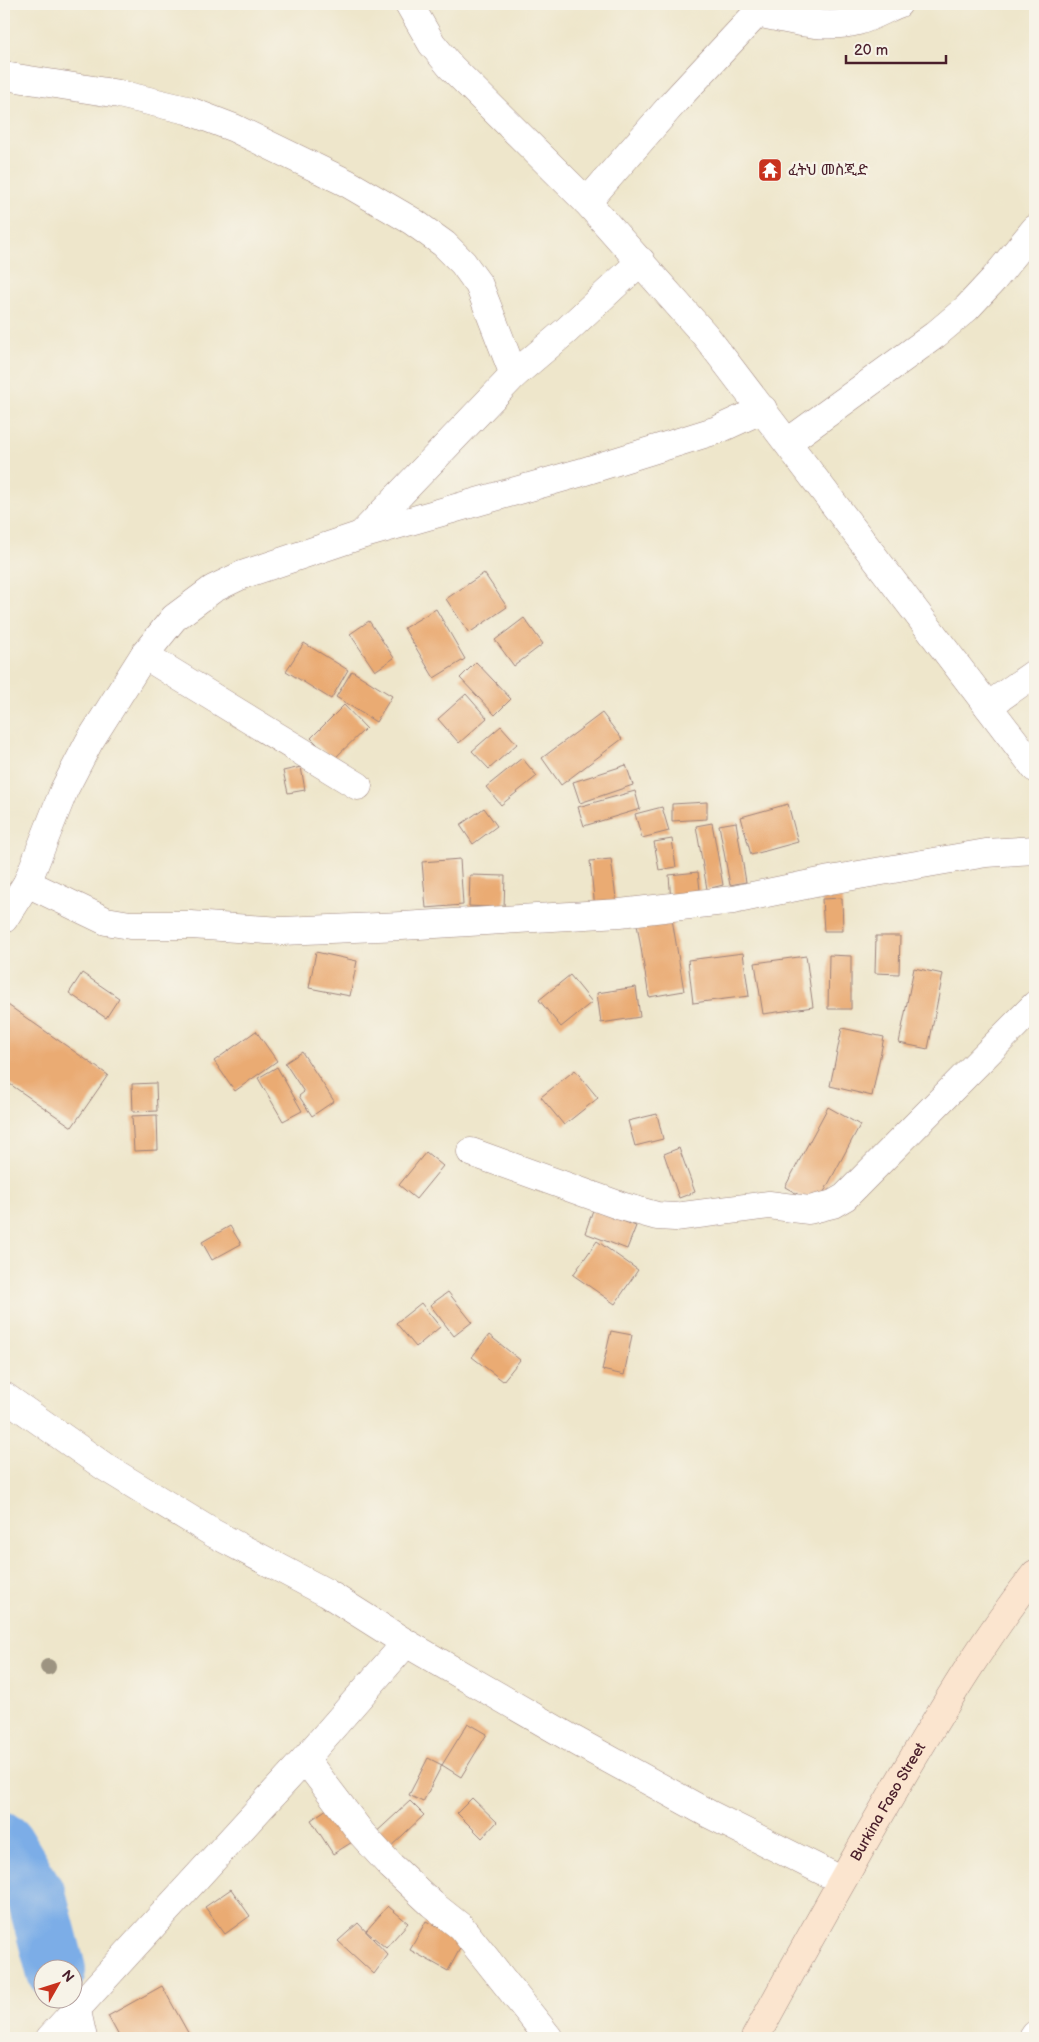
<svg xmlns="http://www.w3.org/2000/svg" width="1039" height="2042" viewBox="0 0 1039 2042" font-family="'Balsamiq Sans','Noto Sans Ethiopic',sans-serif">
<rect width="100%" height="100%" fill="#f7f3e8"/>
<filter id="ink" filterUnits="userSpaceOnUse"><feTurbulence type="fractalNoise" baseFrequency=".02" numOctaves="2"/><feDisplacementMap in="SourceGraphic" scale="10" xChannelSelector="R" yChannelSelector="G"/><feConvolveMatrix kernelMatrix="1 2 1 2 8 2 1 2 1" color-interpolation-filters="sRGB"/></filter>
<filter id="wash" filterUnits="userSpaceOnUse"><feTurbulence type="fractalNoise" baseFrequency=".0096" numOctaves="4" result="noise"/><feDisplacementMap in="SourceGraphic" scale="20" xChannelSelector="R" yChannelSelector="G"/><feGaussianBlur stdDeviation="1.12" result="paint"/><feColorMatrix in="noise" values="0 0 0 0 0 0 0 0 0 0 0 0 0 0 0 0 0 1.4 0 .05"/><feComposite in="paint" operator="in"/></filter>
<g filter="url(#wash)">
<rect width="100%" height="100%" fill="#eee6cb"/>
<g fill="none" stroke-linecap="round" stroke-linejoin="round">
<path stroke="#7cade7" stroke-width="60" d="M4 1843 37 1898 56 1970"/>
</g>
<g id="blocks">
<g fill="#eaab73">
<path d="M484 573 507 607 469 633 446 599Z"/>
<path d="M436 609 465 659 434 678 404 628Z"/>
<path d="M524 618 543 644 514 666 495 640Z"/>
<path d="M369 621 394 658 375 671 350 634Z"/>
<path d="M304 643 348 670 331 699 286 671Z"/>
<path d="M476 662 511 699 495 715 460 678Z"/>
<path d="M352 671 392 696 376 722 336 697Z"/>
<path d="M466 694 487 718 459 743 438 719Z"/>
<path d="M344 705 366 728 333 760 311 738Z"/>
<path d="M602 713 622 739 561 785 542 758Z"/>
<path d="M501 726 517 744 489 769 472 751Z"/>
<path d="M522 758 537 776 501 805 486 787Z"/>
<path d="M626 765 633 785 580 803 573 782Z"/>
<path d="M301 767 305 790 288 793 283 771Z"/>
<path d="M635 791 640 809 584 826 578 807Z"/>
<path d="M707 802V819L672 821V804Z"/>
<path d="M788 804 798 842 751 855 741 817Z"/>
<path d="M662 807 669 831 642 838 635 814Z"/>
<path d="M484 808 497 826 473 844 460 825Z"/>
<path d="M736 822 746 882 730 885 719 825Z"/>
<path d="M712 823 723 885 707 889 696 826Z"/>
<path d="M672 839 676 867 659 870 654 842Z"/>
<path d="M460 859 463 905 426 908 422 862Z"/>
<path d="M611 859 617 906 595 908 590 861Z"/>
<path d="M698 872 701 899 671 902 669 875Z"/>
<path d="M470 875 505 876 504 908 469 906Z"/>
<path d="M842 898 843 931H824L822 899Z"/>
<path d="M672 919 684 991 649 997 637 924Z"/>
<path d="M876 936H900L899 974 875 973Z"/>
<path d="M316 952 357 961 350 996 309 988Z"/>
<path d="M743 953 749 996 693 1003 688 960Z"/>
<path d="M829 955 851 956V1009H828Z"/>
<path d="M806 956 813 1007 763 1014 755 963Z"/>
<path d="M914 968 943 974 928 1049 899 1043Z"/>
<path d="M82 973 119 998 106 1018 69 993Z"/>
<path d="M570 975 592 1002 561 1027 539 1000Z"/>
<path d="M636 987 640 1017 601 1023 597 993Z"/>
<path d="M5 1003 108 1075 72 1127 4 1080Z"/>
<path d="M842 1028 884 1037 872 1096 830 1086Z"/>
<path d="M256 1031 277 1061 235 1091 214 1061Z"/>
<path d="M302 1052 334 1101 312 1116 299 1096 304 1092 285 1063Z"/>
<path d="M277 1067 302 1111 283 1121 258 1078Z"/>
<path d="M575 1070 598 1098 564 1125 541 1097Z"/>
<path d="M156 1083 157 1111 133 1112 132 1084Z"/>
<path d="M828 1107 860 1125 817 1205 785 1187Z"/>
<path d="M657 1114 663 1139 635 1146 628 1121Z"/>
<path d="M157 1115 158 1150 134 1151 132 1116Z"/>
<path d="M679 1148 695 1192 679 1198 664 1154Z"/>
<path d="M426 1152 443 1166 416 1199 399 1185Z"/>
<path d="M593 1210 636 1226 627 1249 585 1233Z"/>
<path d="M230 1226 241 1244 212 1260 202 1242Z"/>
<path d="M597 1241 638 1270 615 1304 573 1275Z"/>
<path d="M448 1292 472 1322 454 1336 430 1305Z"/>
<path d="M421 1303 440 1327 416 1347 396 1323Z"/>
<path d="M611 1331 632 1335 624 1375 602 1370Z"/>
<path d="M489 1335 520 1360 503 1381 472 1357Z"/>
<path d="M468 1723 487 1734 461 1777 442 1765 423 1802 409 1795 428 1758 442 1765Z"/>
<path d="M472 1798 497 1822 482 1838 457 1813Z"/>
<path d="M410 1801 424 1815 386 1851 372 1836Z"/>
<path d="M334 1804 357 1839 333 1854 311 1820Z"/>
<path d="M231 1889 250 1916 225 1934 205 1907Z"/>
<path d="M388 1906 408 1923 386 1948 366 1931Z"/>
<path d="M426 1921 464 1941 448 1971 410 1950Z"/>
<path d="M358 1923 388 1955 374 1974 338 1941Z"/>
<path d="M162 1986 191 2038H120L108 2016Z"/>
</g>
</g>
</g>
<g filter="url(#ink)">
<use href="#blocks" fill-opacity="0" stroke="#9c827b" stroke-width="1"/>
<g fill="none" stroke-linecap="round" stroke-linejoin="round">
<defs>
<g id="street">
<path d="M409 4 432 44 451 67 587 202 705 335 1035 768"/>
<path d="M757 13C790 20 825 30 858 21 872 17 885 9 898 4"/>
<path d="M4 76 119 94 187 110 234 128 347 183 412 221 444 244 463 263 479 285 514 375"/>
<path d="M587 202 675 101 757 13"/>
<path d="M788 442 935 335 967 308 994 279 1035 229"/>
<path d="M362 534 514 375 567 330 641 261"/>
<path d="M144 655 358 786"/>
<path d="M988 706 1035 673"/>
<path d="M27 883 106 921 130 925H191L282 931 402 926 620 913 733 900 830 880 986 853 1035 850"/>
<path d="M4 919 27 883 64 790 89 742 144 655 174 618 213 589 242 575 361 535 579 473 717 430 763 409"/>
<path d="M471 1152 621 1206 657 1216 675 1217 769 1205 809 1210 833 1204 845 1197 1035 1005"/>
<path d="M4 1396 105 1467 213 1533 327 1593 406 1643 574 1740 709 1814 841 1880"/>
<path d="M305 1759 362 1834 391 1866 432 1904 461 1927 549 2038"/>
<path d="M77 2011 83 2038"/>
<path d="M50 2038 305 1759 406 1643"/>
<path d="M1033 2038 1035 2035"/>
</g>
<g id="secondary">
<path id="s1" d="M755 2038C804 1948 854 1859 906 1770 946 1703 986 1636 1035 1574"/>
</g>
</defs>
<use href="#street" stroke="#9c827b" stroke-width="29"/>
<use href="#secondary" stroke="#9c827b" stroke-width="29"/>
<use href="#street" stroke="#fff" stroke-width="28"/>
<use href="#secondary" stroke="#fbe5cf" stroke-width="28"/>
</g>
<circle fill="#9d9481" cx="48" cy="1667" r="8"/>
</g>
<defs>
<symbol id="temple-square" viewBox="-11 -11 22 22"><rect x="-9" y="-9" width="18" height="18" rx="4" fill="#c8321e" stroke="#f7f3e8"/><path d="M0-6L5-2H3V0L6.5 2.5H4V6H1.5V3h-3V6H-4V2.5H-6.5L-3 0V-2H-5Z" fill="#fff"/></symbol>
</defs>
<g fill-rule="evenodd">
<use href="#temple-square" x="756" y="156" width="28" height="28"/>
</g>
<g text-anchor="middle" dominant-baseline="central" stroke-width="5" stroke-linejoin="round" paint-order="stroke">
<g font-size="15" fill="#4a1f2b" stroke="#f7f3e8" text-anchor="start">
<text x="788" y="170">ፈትህ መስጂድ</text>
</g>
<g font-size="15" fill="#4a1f2b" stroke="#f7f3e8">
<text stroke="none"><textPath href="#s1" startOffset="271">Burkina Faso Street</textPath></text>
</g>
</g>
<rect width="1039" height="2042" fill="none" stroke="#f7f3e8" stroke-width="20"/>
<g transform="translate(58 1984) rotate(51)"><circle r="24" fill="#f7f3e8" stroke="#b29e9c"/>
<path d="M0-4L9 19L0 12L-9 19Z" fill="#c8321e"/>
<text y="-8" font-size="14" font-weight="bold" text-anchor="middle" fill="#4a1f2b">N</text>
</g>
<path d="M846 55v8h100v-8" fill="none" stroke="#4a1f2b" stroke-width="2.5"/>
<text x="854" y="55" font-size="15" fill="#4a1f2b" stroke="#f7f3e8" stroke-width="4" paint-order="stroke">20 m</text>
</svg>
